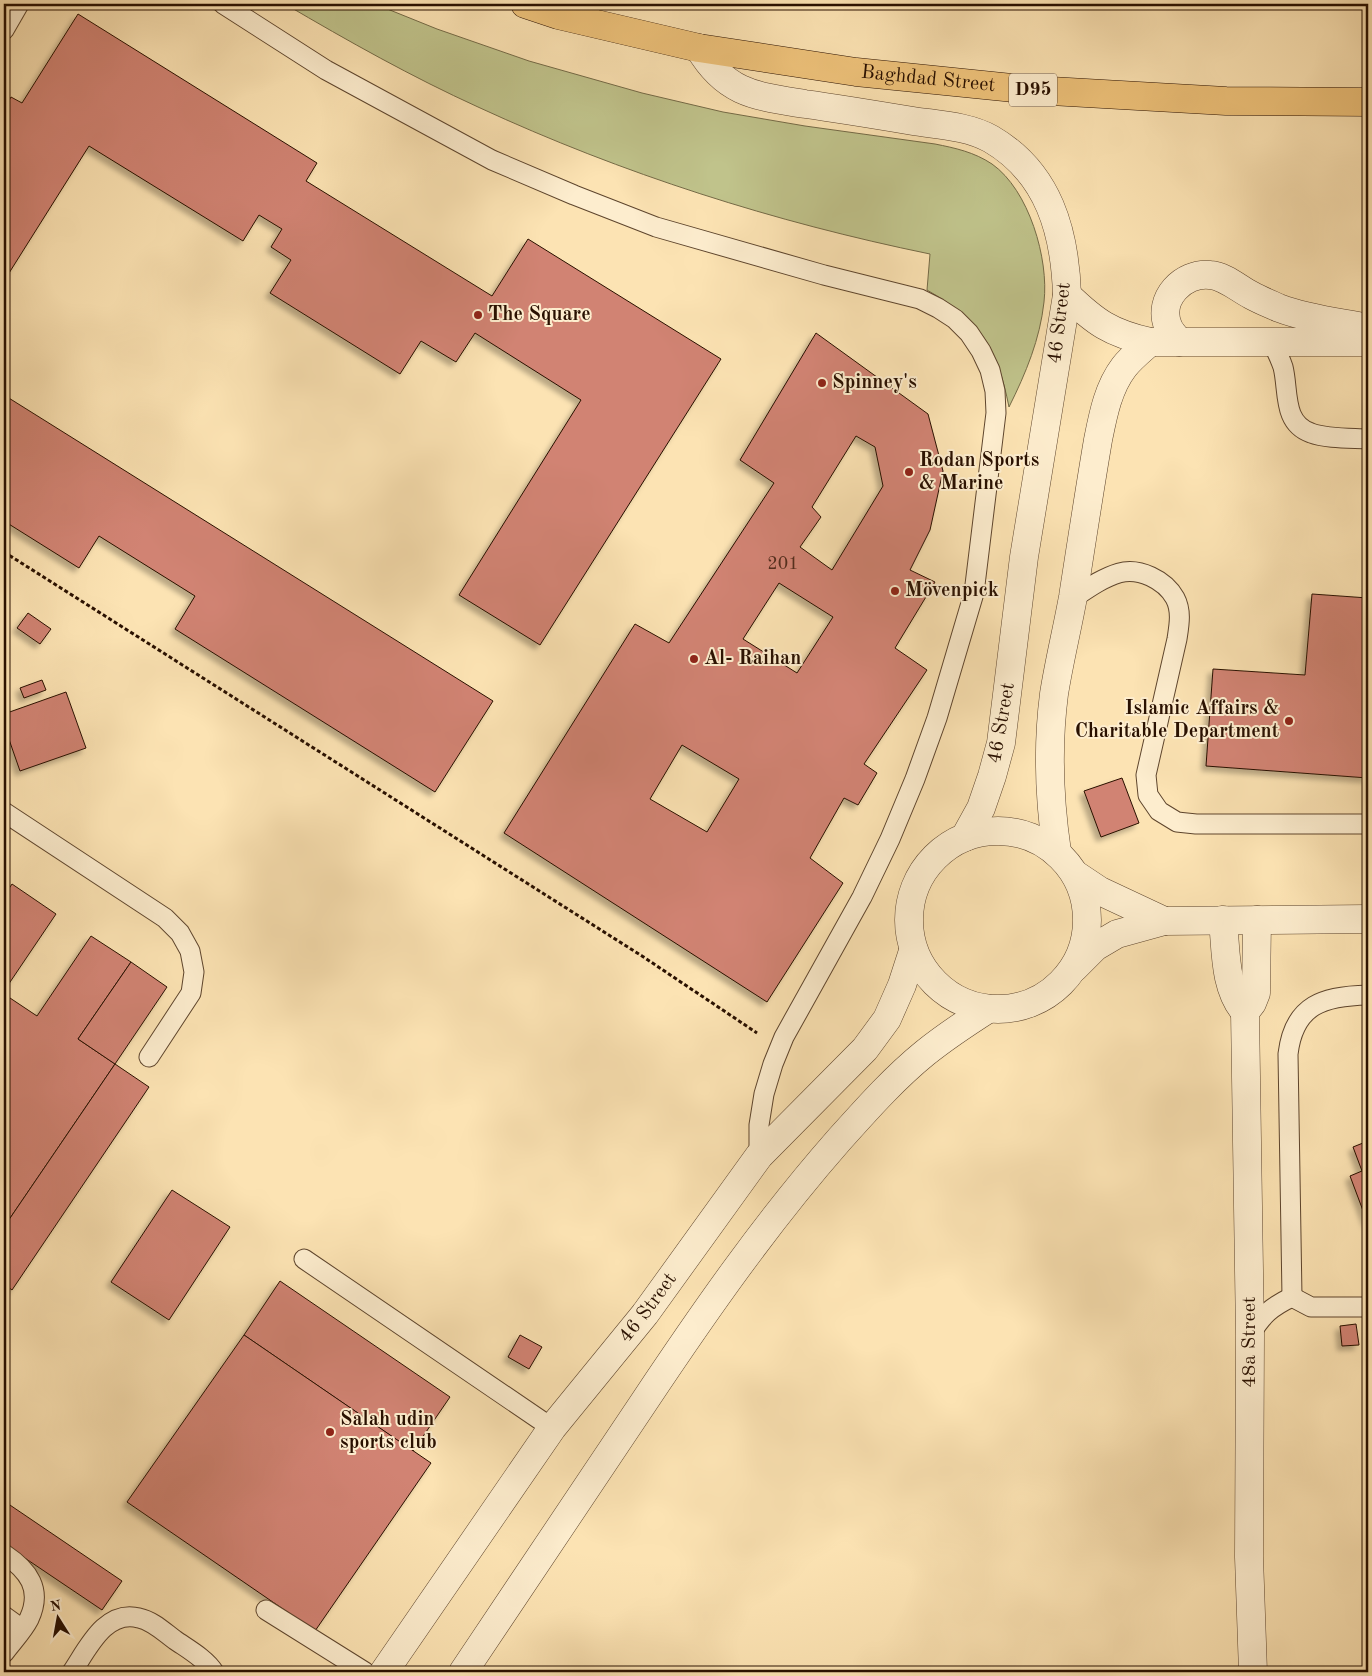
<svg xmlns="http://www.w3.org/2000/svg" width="1372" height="1676" viewBox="0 0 1372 1676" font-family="'Old Standard TT',serif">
<defs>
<filter id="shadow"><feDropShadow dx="-4.5" dy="4.5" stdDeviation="2.5" flood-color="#0004"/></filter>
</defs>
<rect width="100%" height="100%" fill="#fce3b3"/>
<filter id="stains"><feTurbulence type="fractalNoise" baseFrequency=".004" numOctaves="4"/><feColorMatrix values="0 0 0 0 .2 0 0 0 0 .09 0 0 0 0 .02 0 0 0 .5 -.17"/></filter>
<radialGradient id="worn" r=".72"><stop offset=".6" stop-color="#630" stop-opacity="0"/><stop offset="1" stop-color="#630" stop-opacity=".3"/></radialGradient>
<path fill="#c0c38b" stroke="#746a46" d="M285 4H375L437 29 529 61 642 93 723 112 805 126 935 144C955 148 974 152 992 164 1029 190 1049 259 1044 302 1040 339 1026 373 1009 407 997 347 981 321 927 290L930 254C774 222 623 174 478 107 412 77 348 41 285 4Z"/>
<g fill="#d18373" stroke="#291000" fill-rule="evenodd" filter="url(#shadow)">
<path d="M78 14 317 163 306 181 492 296 528 239 721 359 540 645 459 595 581 400 475 333 456 362 421 341 400 374 270 293 291 260 271 247 282 229 259 215 243 241 89 146 4 281V109L11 97 22 103Z"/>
<path d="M816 333 928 414 943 471 930 530 910 570 935 582 895 648 927 670 864 764 877 773 858 805 844 798 810 858 843 883 767 1002 504 833 635 624 669 643 774 483 740 460ZM856 436 875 447 883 486 832 570 800 547 821 517 812 507ZM779 583 833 617 797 673 743 639ZM682 745 739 779 707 832 650 799Z"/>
<path d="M4 395 493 701 435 792 175 629 195 596 99 536 79 568 4 521Z"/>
<path d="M1312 594 1368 598V778L1206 766 1213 669 1305 675Z"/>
<path d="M28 613 51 629 40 644 17 628Z"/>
<path d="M42 680 46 690 24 698 20 688Z"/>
<path d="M66 692 86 748 20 771 4 725V714Z"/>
<path d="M1122 778 1139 823 1101 837 1084 791Z"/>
<path d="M12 884 56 914 4 991V896Z"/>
<path d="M91 936 131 962 78 1039 115 1064 4 1227V994L37 1016Z"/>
<path d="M131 962 167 987 115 1064 78 1039Z"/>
<path d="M115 1064 149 1087 12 1290 4 1284V1227Z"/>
<path d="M1368 1141V1224L1350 1176 1362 1171 1353 1147Z"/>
<path d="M172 1190 230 1227 169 1320 111 1282Z"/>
<path d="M280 1281 450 1397 413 1451 244 1335Z"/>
<path d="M1356 1324 1359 1345 1342 1346 1340 1326Z"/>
<path d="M244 1335 431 1463 315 1631 127 1502Z"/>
<path d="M520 1335 542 1347 529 1369 508 1357Z"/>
<path d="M4 1501 122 1581 102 1610 4 1544Z"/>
</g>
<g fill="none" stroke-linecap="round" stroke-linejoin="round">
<defs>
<g id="service">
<path d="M223 4 326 70 492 160 574 195 656 227 824 275 920 299 938 308 955 319 969 333 981 351 990 370 995 391 996 413 974 593 937 718 915 779 890 839 862 897 784 1037 773 1064 764 1094 759 1125V1156"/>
<path d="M4 30 19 4"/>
<path d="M1272 342C1276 350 1280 358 1283 367 1289 390 1282 423 1311 433 1327 439 1351 438 1368 439"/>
<path d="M1072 599C1087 589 1102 578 1119 573 1139 567 1165 580 1175 598 1182 611 1179 626 1177 639L1146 775 1148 795 1159 811 1177 822 1196 824H1368"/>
<path d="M4 812 165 918 180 933 190 951 194 972 191 993 149 1057"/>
<path d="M304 1259 552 1428"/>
<path d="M1292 1297 1288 1054C1294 1004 1324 996 1368 995"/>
<path d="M1292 1297 1311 1307H1368"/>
<path d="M1250 1335C1262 1315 1271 1307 1292 1297"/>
<path d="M4 1554C28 1570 43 1589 29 1619 23 1631 12 1642 4 1653"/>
<path d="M266 1610 365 1672"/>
<path d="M4 1616 22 1629"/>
<path d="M72 1672C87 1650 105 1609 139 1618 153 1621 164 1632 175 1640 188 1649 206 1659 214 1672"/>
</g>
<g id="minor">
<path d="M1067 295C1095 322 1110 333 1150 342H1368"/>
<path d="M1179 342C1176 337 1170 332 1168 326 1157 299 1183 272 1210 275 1225 276 1239 289 1251 295 1260 300 1270 304 1279 308 1308 319 1338 322 1368 328"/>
<path d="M1076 875 1100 891 1164 921"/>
<path d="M1223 920C1226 950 1224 988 1245 1012"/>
<path d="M1074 968 1095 947 1117 934 1164 921 1368 919"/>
<path d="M1253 1672 1249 1557 1250 1335 1245 1012 1252 1003 1256 993 1257 920"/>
</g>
<g id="tertiary">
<path d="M699 48C726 94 756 96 805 104 841 109 877 115 913 121 939 125 968 126 991 139 1049 173 1065 232 1067 295L1024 557 1001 743 992 776 981 808 965 837"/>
<circle cx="998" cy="920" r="89"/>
<path d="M1057 852C1049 798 1047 748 1054 694 1059 662 1067 630 1073 597 1081 545 1089 493 1098 440 1103 415 1108 388 1124 367 1131 358 1141 350 1150 342"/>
<path id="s1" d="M384 1672 552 1428 645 1314 759 1156 865 1049 887 1019 902 985 913 951"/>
<path d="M463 1672C523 1582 583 1492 644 1402 704 1312 766 1223 838 1141 865 1111 893 1079 925 1053 945 1037 966 1023 988 1009"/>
</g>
<g id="primary">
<path id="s2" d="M525 4 558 15 699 48 856 72 1033 90 1226 101 1368 102"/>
</g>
</defs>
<use href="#service" stroke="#5e452d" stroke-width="21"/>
<use href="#minor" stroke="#5e452d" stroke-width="29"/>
<use href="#tertiary" stroke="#5e452d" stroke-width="29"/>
<use href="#primary" stroke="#291000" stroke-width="29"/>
<path stroke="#291000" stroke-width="3" stroke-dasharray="4 2.5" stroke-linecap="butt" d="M4 552 642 956 757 1033"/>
<use href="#service" stroke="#fdedce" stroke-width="19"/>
<use href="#minor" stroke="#fdedce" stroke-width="28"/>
<use href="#tertiary" stroke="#fdedce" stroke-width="28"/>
<use href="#primary" stroke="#eec27a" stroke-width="28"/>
</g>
<g fill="#8f2418" stroke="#fdedce" stroke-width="2">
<circle cx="478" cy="315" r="5"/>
<circle cx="822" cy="383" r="5"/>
<circle cx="909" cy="472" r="5"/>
<circle cx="895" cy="591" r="5"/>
<circle cx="694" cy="659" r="5"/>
<circle cx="1289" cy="721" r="5"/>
<circle cx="330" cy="1432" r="5"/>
</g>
<g text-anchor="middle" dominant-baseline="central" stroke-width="4" stroke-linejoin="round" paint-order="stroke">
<g font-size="18" fill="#532d1d">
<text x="783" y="564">201</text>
</g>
<rect fill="#fdedce" stroke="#69523e" stroke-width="1" x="1009" y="73.5" width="48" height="33" rx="4"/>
<g font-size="19" font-weight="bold" fill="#291000">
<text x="1033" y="90">D95</text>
</g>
<g font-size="20" fill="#291000" stroke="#fdedce">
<text stroke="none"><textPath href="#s2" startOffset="411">Baghdad Street</textPath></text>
<text transform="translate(1060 323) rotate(-83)">46 Street</text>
<text transform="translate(1002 723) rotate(-80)">46 Street</text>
<text stroke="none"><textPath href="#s1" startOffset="450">46 Street</textPath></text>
<text transform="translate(1250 1342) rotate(-90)">48a Street</text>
</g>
<g font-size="20" font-weight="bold" fill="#291000" stroke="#fdedce" text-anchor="start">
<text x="488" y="315">The Square</text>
<text x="832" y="383">Spinney's</text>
<text x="919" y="461">Rodan Sports<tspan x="919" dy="23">&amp; Marine</tspan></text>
<text x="905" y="591">Mövenpick</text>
<text x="704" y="659">Al- Raihan</text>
<text x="1279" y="709" text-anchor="end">Islamic Affairs &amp;<tspan x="1279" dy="23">Charitable Department</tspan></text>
<text x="340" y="1420">Salah udin<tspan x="340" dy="23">sports club</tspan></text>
</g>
</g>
<rect width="1372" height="1676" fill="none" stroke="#fce3b3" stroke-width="20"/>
<rect x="5" y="5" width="1362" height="1666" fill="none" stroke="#291000" stroke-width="2.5"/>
<rect x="10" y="10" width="1352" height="1656" fill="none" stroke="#291000"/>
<g transform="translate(58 1618) rotate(349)" stroke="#fdedce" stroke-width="4" paint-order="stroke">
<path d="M0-4L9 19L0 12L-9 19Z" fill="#291000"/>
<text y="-8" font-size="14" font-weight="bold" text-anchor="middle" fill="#291000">N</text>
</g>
<rect width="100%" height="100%" filter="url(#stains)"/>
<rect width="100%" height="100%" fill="url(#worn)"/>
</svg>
